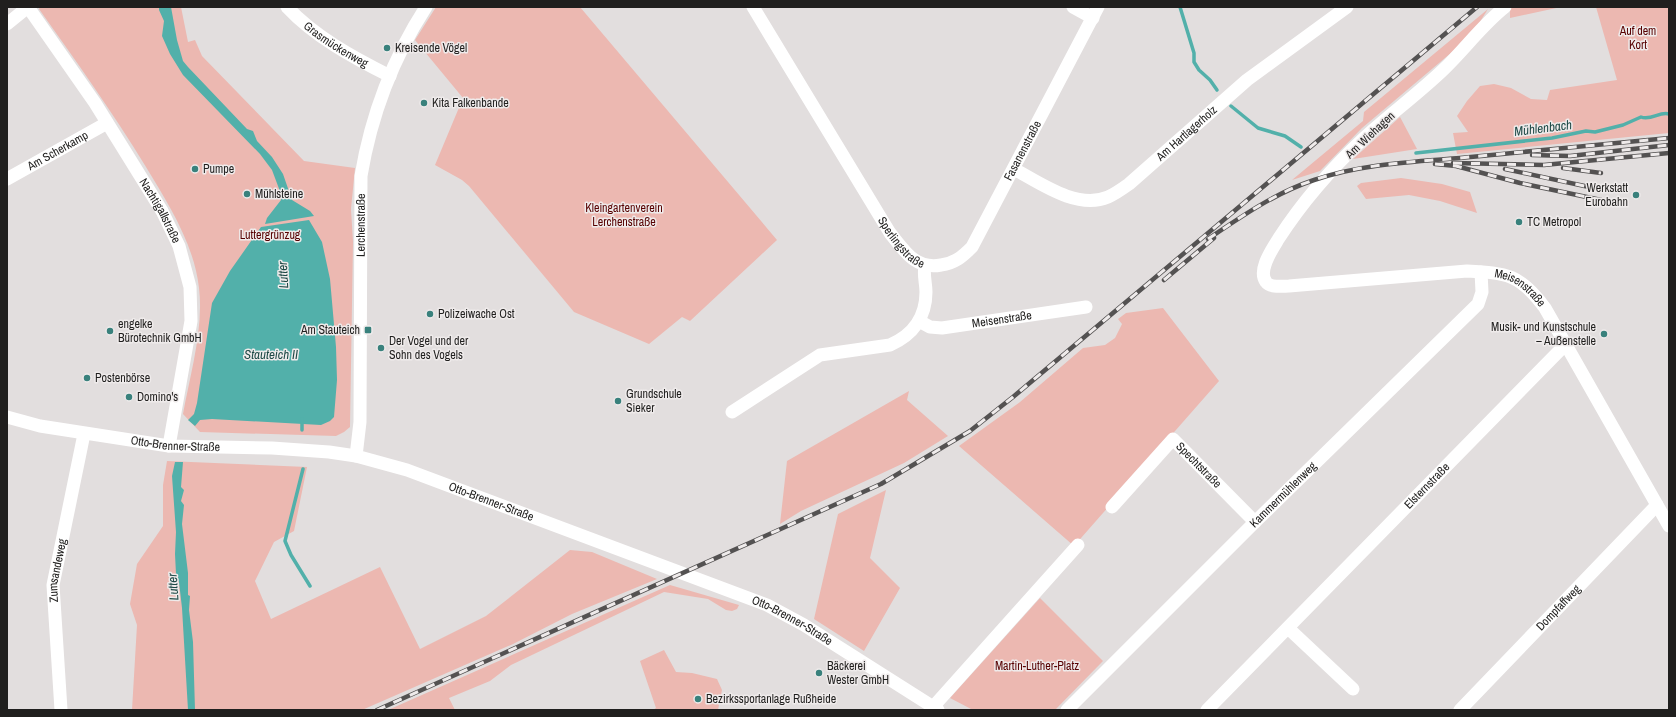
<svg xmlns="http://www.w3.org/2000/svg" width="1676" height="717" viewBox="0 0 1676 717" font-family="'Archivo Narrow',sans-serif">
<rect width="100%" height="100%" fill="#e2dede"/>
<g fill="#ecb8b1">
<path d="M40 7H181L188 42 195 40 202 56 304 161 355 168 351 209 353 242 350 427 344 432 336 436 200 432 183 414C190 375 204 328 199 288 194 244 169 205 146 167 113 113 76 61 39 9Z"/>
<path d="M436 7H580L777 240 690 321 682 317 649 344 574 312 469 186 462 180 435 165 463 98 415 40Z"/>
<path d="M1510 7H1561L1510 18Z"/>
<path d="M1596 7H1669V133L1457 154 1453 133 1468 132 1457 116 1467 101 1480 86 1494 84 1511 88 1531 99 1547 100 1550 90 1617 80Z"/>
<path d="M1488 9 1471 36 1362 128 1320 171 1292 180 1363 121 1364 112Z"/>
<path d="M1400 117 1417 149 1353 159Z"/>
<path d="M1401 178 1442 184 1470 192 1477 213 1440 201 1409 195 1366 199 1357 186 1361 183Z"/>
<path d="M1163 308 1219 381 1074 546 959 446 1020 402 1083 348 1105 345 1115 338 1122 324 1118 319 1126 313Z"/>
<path d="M909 391 907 400 948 436 904 463 801 511 780 524 787 461Z"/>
<path d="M167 461 307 467 294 531 274 542 255 581 271 619 380 567 420 649 486 616 570 550 592 552 657 579 572 614 513 644 362 710H132L137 625 130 604 137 564 163 526V485Z"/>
<path d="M886 490 870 558 900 588 864 651 814 619 838 514Z"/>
<path d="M670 585 739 605 737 609 732 611 726 610 708 599 664 592 511 665 490 681 449 698 455 710H388Z"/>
<path d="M1040 598 1103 661 1055 710H973L950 698Z"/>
<path d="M664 650 676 672 692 673 717 679 722 690 718 710H653L656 708 640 661Z"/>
</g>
<g fill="#52b0aa">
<path d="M159 7H171L177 40 183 61 188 67 247 129 253 131 257 141 272 157 283 174 292 200 310 211 314 216 265 224 267 218 281 200V194L272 170 260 154 183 75 170 54 162 36 164 21 159 10Z"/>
<path d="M309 220 322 242 330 279 336 347 337 380 334 417 330 421 321 425 212 419 200 420 195 426 188 420 194 414 197 403 212 303 230 271 261 227Z"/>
<path d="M175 462H183L181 487 184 490 181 501 184 505 182 524 188 573V595L190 596 189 610 193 642 195 710H188L182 608 179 582 176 574 175 554 176 532 172 476Z"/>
</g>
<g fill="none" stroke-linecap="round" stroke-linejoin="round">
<g stroke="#52b0aa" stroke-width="3.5">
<path d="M1180 7 1194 53V62L1199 70 1210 80 1217 90"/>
<path d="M1231 106 1258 128 1285 136 1301 147"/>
<path d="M1416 153 1552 138 1586 131 1595 132 1623 125 1641 117C1651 121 1660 111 1669 114"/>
<path d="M302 430V419"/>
<path d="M303 469 285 541 291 555 310 586"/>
</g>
<g stroke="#fff" stroke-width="13">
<path id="s1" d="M28 7 95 103 162 211 179 246 190 287 191 321 169 446"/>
<path id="s2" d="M287 7C315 37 354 58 390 76"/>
<path id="s3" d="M753 7 890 233C904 250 915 270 941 265 955 263 962 257 972 247L1098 7"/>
<path d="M1073 7 1093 18"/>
<path id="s4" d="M1505 7C1482 25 1465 49 1444 69 1418 94 1389 115 1363 139 1332 168 1303 201 1279 238 1273 248 1257 270 1266 282 1270 288 1283 286 1289 286L1467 271C1507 273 1520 274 1545 308L1669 526"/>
<path d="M7 24 28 7"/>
<path id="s5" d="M1014 169C1040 183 1077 210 1108 197 1115 194 1122 189 1129 184L1247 80 1347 7"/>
<path id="s6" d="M7 179 107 123"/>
<path id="s7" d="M919 321 930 327 942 328 1086 307"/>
<path d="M732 412 820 355 890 345C913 335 926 317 926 292 926 283 923 275 925 266"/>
<path id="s8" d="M7 417 40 426 169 446 272 448 329 452 356 456 407 470 767 605 804 625 938 710"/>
<path id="s9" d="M356 456 360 422 361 176C371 116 393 58 426 7"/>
<path id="s10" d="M1112 507 1173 439 1255 522"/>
<path d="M1288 628 1353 689"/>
<path d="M933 707 1078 545"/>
<path id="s11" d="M61 710 53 585 84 434"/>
<path id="s12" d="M1067 710 1255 522 1478 304 1482 292 1481 272"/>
<path id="s13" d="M1207 710 1565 345"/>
<path id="s14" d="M1460 710 1657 505"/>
</g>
<defs>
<g id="rail">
<path d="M1532 155 1570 156 1669 145"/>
<path d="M1453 163 1544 165 1669 153"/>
<path d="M1435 164 1456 166 1520 183 1601 200"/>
<path d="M1563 168 1601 173"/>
<path d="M1505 169 1603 190"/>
<path d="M1208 239C1242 216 1275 193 1314 180 1361 164 1411 162 1460 158 1530 151 1599 145 1669 138"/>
<path d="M1164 280 1214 238"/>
<path d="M377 710 881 484 970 431 1013 397 1477 7"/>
</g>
</defs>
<use href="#rail" stroke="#545252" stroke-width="4.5"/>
<use href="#rail" stroke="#efebeb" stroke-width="3" stroke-dasharray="9" stroke-linecap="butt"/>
</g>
<g fill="#39817c" stroke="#efebeb" stroke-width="1.5">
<circle cx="387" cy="48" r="4"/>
<circle cx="424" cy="103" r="4"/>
<circle cx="195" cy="169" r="4"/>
<circle cx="247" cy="194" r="4"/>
<circle cx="1636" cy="195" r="4"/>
<circle cx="1519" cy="222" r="4"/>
<circle cx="430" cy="314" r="4"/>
<rect x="364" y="326" width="8" height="8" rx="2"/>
<circle cx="110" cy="331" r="4"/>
<circle cx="1604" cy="334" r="4"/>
<circle cx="381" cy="348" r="4"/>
<circle cx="87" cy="378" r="4"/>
<circle cx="129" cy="397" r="4"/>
<circle cx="618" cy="401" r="4"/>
<circle cx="819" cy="673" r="4"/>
<circle cx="698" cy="699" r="4"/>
</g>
<g text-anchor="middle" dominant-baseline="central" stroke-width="3" stroke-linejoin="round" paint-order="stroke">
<g font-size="12" fill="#570001" stroke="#efebeb">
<text x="1638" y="31">Auf dem<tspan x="1638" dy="14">Kort</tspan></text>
<text x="624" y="208">Kleingartenverein<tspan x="624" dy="14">Lerchenstraße</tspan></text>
<text x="270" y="235">Luttergrünzug</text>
<text x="1037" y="666">Martin-Luther-Platz</text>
</g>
<g font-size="12" fill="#201f1e" stroke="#efebeb">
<text stroke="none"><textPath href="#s2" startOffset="62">Grasmückenweg</textPath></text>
<text stroke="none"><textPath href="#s5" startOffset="203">Am Hartlagerholz</textPath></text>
<text transform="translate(1370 135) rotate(-43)">Am Wiehagen</text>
<text stroke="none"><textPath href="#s6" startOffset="58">Am Scherkamp</textPath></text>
<text stroke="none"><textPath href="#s3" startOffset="474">Fasanenstraße</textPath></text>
<text stroke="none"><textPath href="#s1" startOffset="243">Nachtigallstraße</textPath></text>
<text stroke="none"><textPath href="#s9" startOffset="231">Lerchenstraße</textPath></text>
<text stroke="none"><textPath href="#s3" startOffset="279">Sperlingstraße</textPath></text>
<text stroke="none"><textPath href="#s4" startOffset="633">Meisenstraße</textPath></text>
<text stroke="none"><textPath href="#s7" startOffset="85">Meisenstraße</textPath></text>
<text stroke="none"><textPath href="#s8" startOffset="171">Otto-Brenner-Straße</textPath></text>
<text stroke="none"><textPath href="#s10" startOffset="128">Spechtstraße</textPath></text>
<text stroke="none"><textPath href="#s13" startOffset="314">Elsternstraße</textPath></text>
<text stroke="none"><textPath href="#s12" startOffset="305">Kammermühlenweg</textPath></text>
<text stroke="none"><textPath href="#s8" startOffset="495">Otto-Brenner-Straße</textPath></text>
<text stroke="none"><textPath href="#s11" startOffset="140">Zumsandeweg</textPath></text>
<text stroke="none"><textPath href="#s14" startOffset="142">Dompfaffweg</textPath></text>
<text stroke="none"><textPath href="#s8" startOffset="819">Otto-Brenner-Straße</textPath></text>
</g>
<g font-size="12" fill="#201f1e" stroke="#efebeb" text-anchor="start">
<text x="395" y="48">Kreisende Vögel</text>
<text x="432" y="103">Kita Falkenbande</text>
<text x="203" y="169">Pumpe</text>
<text x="1628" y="188" text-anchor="end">Werkstatt<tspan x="1628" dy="14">Eurobahn</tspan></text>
<text x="255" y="194">Mühlsteine</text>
<text x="1527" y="222">TC Metropol</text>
<text x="438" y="314">Polizeiwache Ost</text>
<text x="118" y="324">engelke<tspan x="118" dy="14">Bürotechnik GmbH</tspan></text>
<text x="1596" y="327" text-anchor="end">Musik- und Kunstschule<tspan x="1596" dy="14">– Außenstelle</tspan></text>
<text x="360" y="330" text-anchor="end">Am Stauteich</text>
<text x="389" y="341">Der Vogel und der<tspan x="389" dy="14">Sohn des Vogels</tspan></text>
<text x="95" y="378">Postenbörse</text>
<text x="626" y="394">Grundschule<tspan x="626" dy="14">Sieker</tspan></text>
<text x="137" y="397">Domino's</text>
<text x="827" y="666">Bäckerei<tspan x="827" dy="14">Wester GmbH</tspan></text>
<text x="706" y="699">Bezirkssportanlage Rußheide</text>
</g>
<g font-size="13" font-style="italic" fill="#1e4946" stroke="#efebeb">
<text transform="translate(1543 128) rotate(-7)">Mühlenbach</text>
<text transform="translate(283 275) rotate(-93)">Lutter</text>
<text x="271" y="354">Stauteich II</text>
<text transform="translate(173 587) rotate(-94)">Lutter</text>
</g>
</g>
<rect width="1676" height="717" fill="none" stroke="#201f1e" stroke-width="16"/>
</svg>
